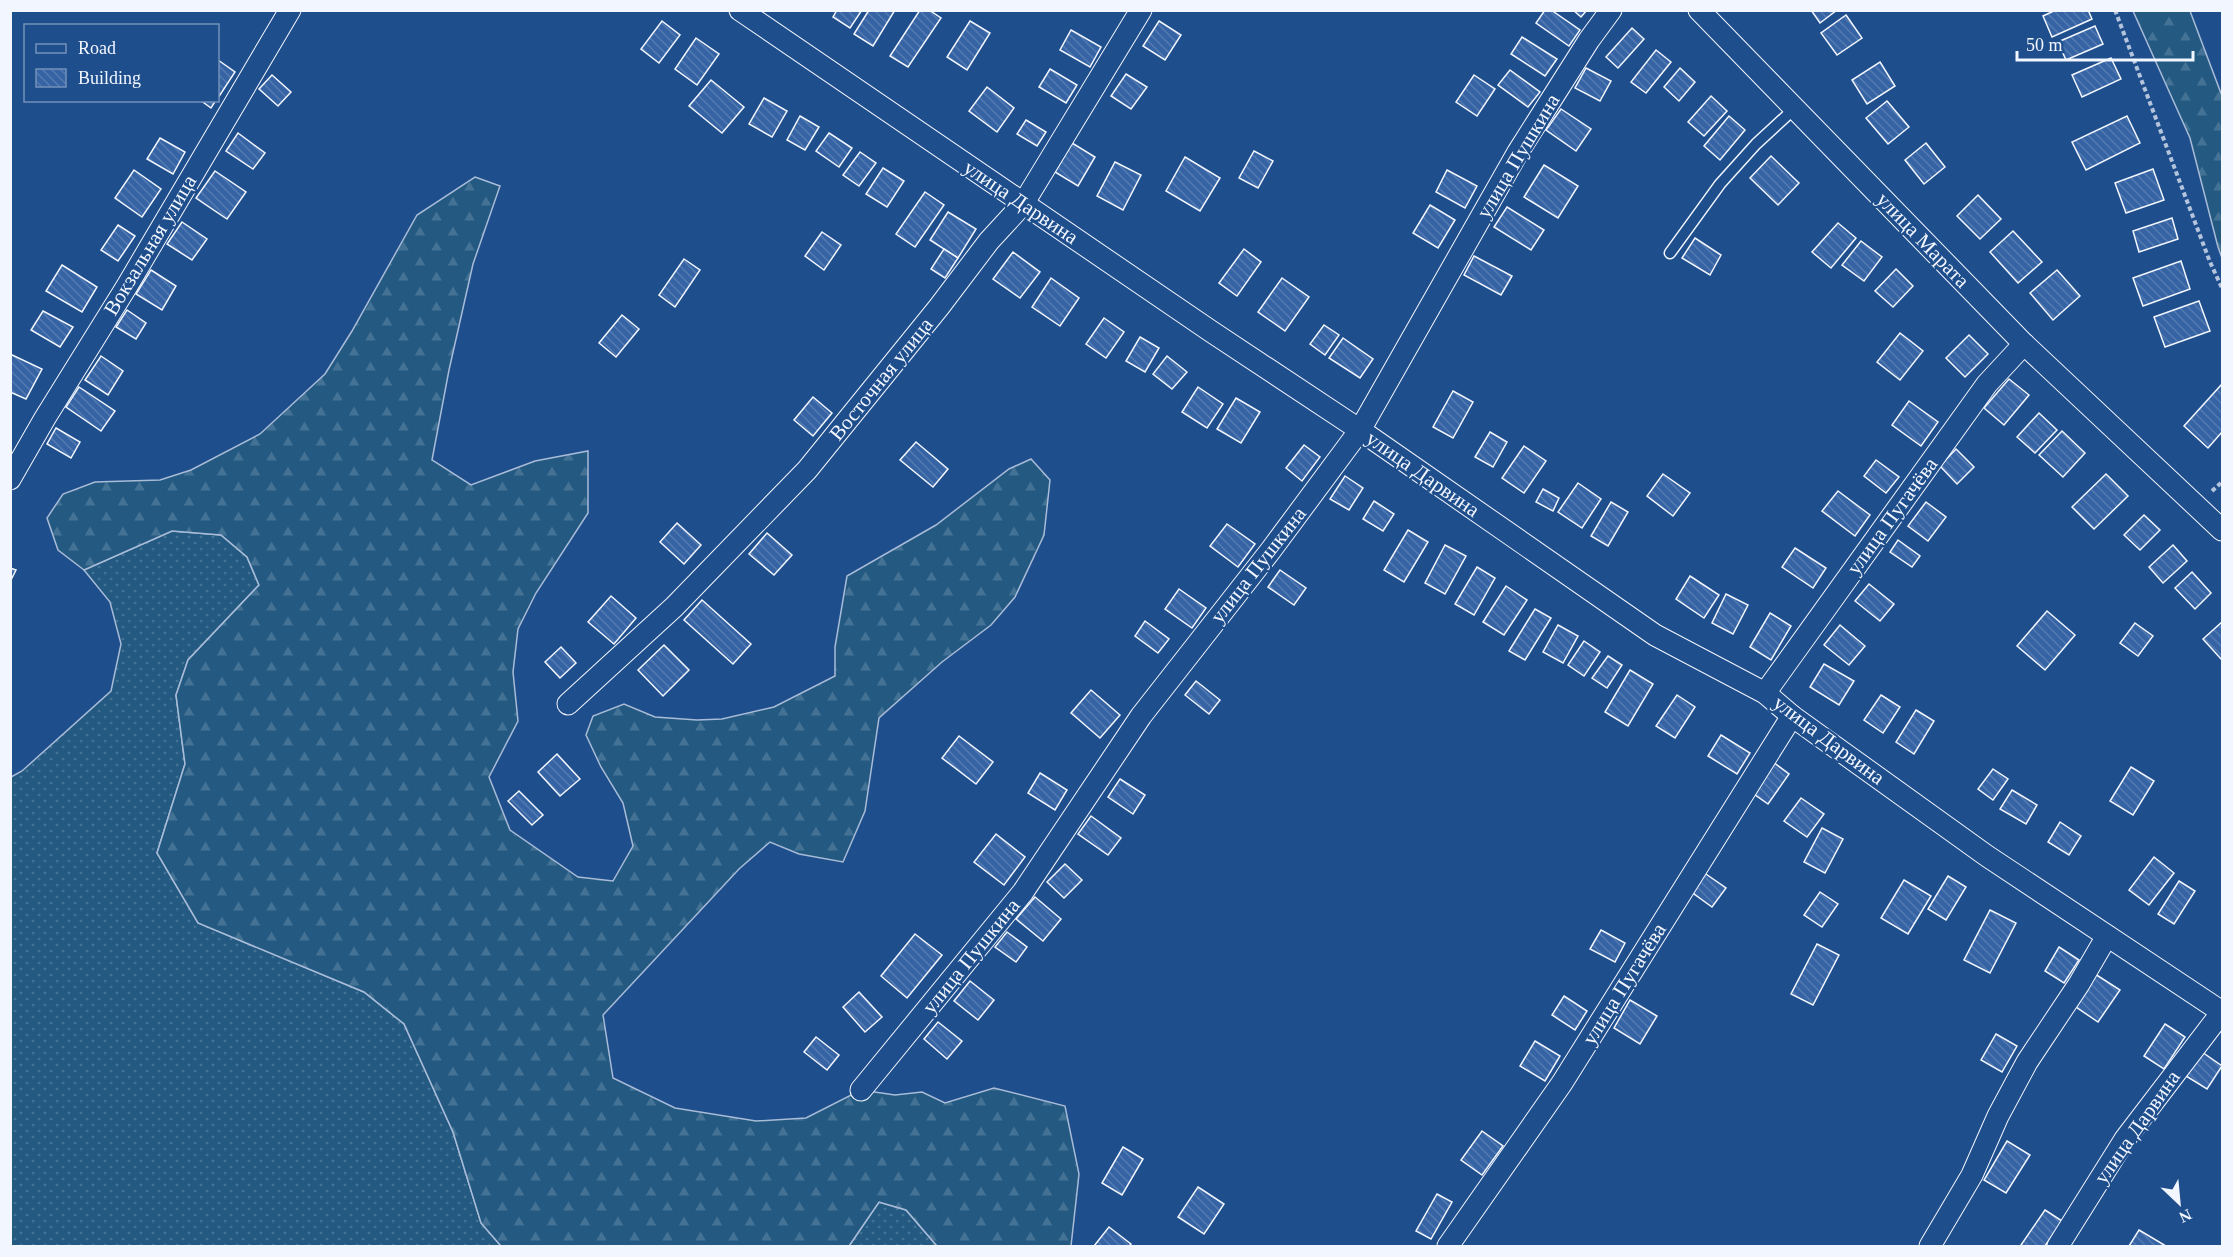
<svg xmlns="http://www.w3.org/2000/svg" width="2233" height="1257" viewBox="0 0 2233 1257" font-family="'Times New Roman',serif">
<defs>
<pattern id="grass-dots" width="8" height="8" patternUnits="userSpaceOnUse" patternTransform="scale(1.5)"><rect width="8" height="8" fill="#245a82"/><path d="M2 2h.1M6 6h.1" fill="none" stroke="#447295" stroke-width="1.8" stroke-linecap="round"/></pattern>
<pattern id="forest-firs" width="22" height="20" patternUnits="userSpaceOnUse" patternTransform="scale(1.5)"><rect width="22" height="20" fill="#245a82"/><path d="M5 1l3.5 6h-7zM16 11l3.5 6h-7z" fill="#447295"/></pattern>
<pattern id="building-back-hatch" width="6" height="6" patternUnits="userSpaceOnUse" patternTransform="scale(1.5)"><rect width="6" height="6" fill="#3563a3"/><path d="M-1 5l2 2M0 0l6 6M5-1l2 2" fill="none" stroke="#537ab1"/></pattern>
</defs>
<rect width="100%" height="100%" fill="#1f4e8c"/>
<g fill="url(#grass-dots)" stroke="#a8bbd7" stroke-width="1.5">
<path d="M172 531 221 535 247 557 259 585 188 660 176 695 185 764 157 853 198 923 364 992 404 1024 453 1132 481 1223 501 1246H11V777L22 771 111 691 121 644 110 602 84 570Z"/>
<path d="M879 1202 906 1210 937 1246H849Z"/>
</g>
<g fill="url(#forest-firs)" stroke="#a8bbd7" stroke-width="1.5">
<path d="M2133 11H2190L2222 96V258L2218 247 2190 138Z"/>
<path d="M475 177 500 186 473 264 449 370 432 460 471 485 535 461 588 451V513L536 593 518 629 513 672 518 721 489 777 510 830 578 877 613 881 633 846 623 803 601 767 586 735 593 716 624 704 655 717 697 720 722 719 774 707 835 676V647L847 576 936 525 1009 469 1031 459 1050 480 1044 535 1015 597 991 625 942 662 879 718 865 811 843 862 799 854 770 842 739 869 603 1015 613 1078 675 1108 756 1121 806 1118 861 1090 895 1095 922 1092 945 1103 994 1088 1065 1106 1079 1174 1071 1246H937L906 1210 879 1202 849 1246H501L481 1223 453 1132 404 1024 364 992 198 923 157 853 185 764 176 695 188 660 259 585 247 557 221 535 172 531 84 570 58 550 47 518 63 494 95 482 160 480 191 470 260 434 325 374 352 331 417 215Z"/>
</g>
<g fill="url(#building-back-hatch)" stroke="#f2f6ff" stroke-width="1.5">
<path d="M837 10H862L850 28 833 17Z"/>
<path d="M869 10H895L873 46 854 34Z"/>
<path d="M920 10H929L941 18 908 67 890 56Z"/>
<path d="M1545 10H1551L1580 30 1569 46 1536 23Z"/>
<path d="M1573 10H1587L1581 17Z"/>
<path d="M1811 10H1837L1820 23Z"/>
<path d="M2056 10H2088L2092 19 2052 37 2043 16Z"/>
<path d="M1846 15 1862 38 1837 55 1821 33Z"/>
<path d="M662 21 680 35 659 63 641 49Z"/>
<path d="M970 21 990 33 967 70 947 57Z"/>
<path d="M1159 21 1181 35 1165 60 1143 46Z"/>
<path d="M2095 26 2103 44 2066 60 2058 42Z"/>
<path d="M1632 28 1644 39 1618 68 1606 57Z"/>
<path d="M1071 30 1101 47 1090 67 1060 50Z"/>
<path d="M1522 37 1557 59 1545 76 1511 54Z"/>
<path d="M696 38 719 54 697 85 675 69Z"/>
<path d="M1656 50 1671 62 1646 93 1631 82Z"/>
<path d="M2111 58 2121 79 2082 97 2072 75Z"/>
<path d="M218 60 235 72 218 98Z"/>
<path d="M1880 62 1895 86 1867 104 1852 80Z"/>
<path d="M1586 68 1611 81 1600 101 1575 88Z"/>
<path d="M1680 68 1695 82 1679 101 1664 87Z"/>
<path d="M1050 69 1077 85 1066 103 1039 87Z"/>
<path d="M1510 70 1540 92 1528 107 1498 85Z"/>
<path d="M1126 74 1147 87 1131 109 1111 96Z"/>
<path d="M272 75 291 92 278 106 259 89Z"/>
<path d="M1474 75 1495 89 1477 116 1456 102Z"/>
<path d="M711 80 744 107 722 133 689 106Z"/>
<path d="M987 87 1014 108 997 132 969 111Z"/>
<path d="M1711 96 1727 111 1704 136 1688 122Z"/>
<path d="M764 98 787 111 772 137 749 124Z"/>
<path d="M200 100H216L211 108Z"/>
<path d="M1887 101 1909 127 1888 144 1866 118Z"/>
<path d="M1561 109 1591 129 1576 151 1546 130Z"/>
<path d="M800 116 819 127 805 150 787 140Z"/>
<path d="M1729 116 1745 130 1720 160 1704 146Z"/>
<path d="M2127 116 2140 143 2086 170 2072 142Z"/>
<path d="M1026 120 1046 132 1037 146 1017 134Z"/>
<path d="M238 133 265 153 253 169 226 151Z"/>
<path d="M829 133 852 148 839 167 816 151Z"/>
<path d="M160 138 185 152 173 174 147 159Z"/>
<path d="M1072 143 1095 157 1078 186 1055 172Z"/>
<path d="M1926 143 1945 167 1924 184 1905 160Z"/>
<path d="M1254 151 1273 161 1258 188 1239 178Z"/>
<path d="M860 152 876 163 859 186 843 175Z"/>
<path d="M1771 156 1799 183 1778 205 1750 178Z"/>
<path d="M1185 157 1220 178 1200 211 1166 191Z"/>
<path d="M1115 162 1141 175 1123 210 1097 196Z"/>
<path d="M1544 165 1578 186 1558 218 1524 197Z"/>
<path d="M883 168 904 181 887 207 866 194Z"/>
<path d="M2153 169 2164 200 2126 213 2115 183Z"/>
<path d="M134 170 161 189 142 217 115 198Z"/>
<path d="M1447 170 1477 186 1465 208 1436 192Z"/>
<path d="M215 171 246 192 227 219 196 198Z"/>
<path d="M925 192 944 205 915 247 896 234Z"/>
<path d="M1978 195 2001 219 1980 239 1957 216Z"/>
<path d="M1430 205 1455 220 1438 248 1413 233Z"/>
<path d="M1507 207 1544 230 1531 250 1494 227Z"/>
<path d="M948 212 976 229 958 258 930 240Z"/>
<path d="M2172 218 2178 239 2139 252 2133 231Z"/>
<path d="M182 222 207 239 192 260 167 244Z"/>
<path d="M1838 223 1856 238 1831 268 1812 252Z"/>
<path d="M118 225 135 236 118 261 101 250Z"/>
<path d="M2013 231 2042 262 2018 283 1990 252Z"/>
<path d="M822 232 841 245 824 270 805 256Z"/>
<path d="M1695 238 1721 255 1710 275 1682 258Z"/>
<path d="M1861 241 1882 257 1864 281 1842 265Z"/>
<path d="M944 249 958 258 945 278 931 269Z"/>
<path d="M1244 249 1261 262 1237 296 1219 283Z"/>
<path d="M1013 252 1040 272 1020 298 993 279Z"/>
<path d="M1474 256 1512 276 1501 295 1464 275Z"/>
<path d="M684 259 700 270 675 307 659 295Z"/>
<path d="M2181 261 2190 289 2143 306 2133 278Z"/>
<path d="M62 265 97 287 82 312 46 291Z"/>
<path d="M1896 269 1913 286 1893 307 1875 291Z"/>
<path d="M151 270 176 286 162 310 136 294Z"/>
<path d="M2057 270 2080 296 2053 320 2030 293Z"/>
<path d="M1051 278 1079 298 1060 326 1032 307Z"/>
<path d="M1282 278 1309 297 1285 331 1258 312Z"/>
<path d="M2199 301 2210 331 2165 347 2154 317Z"/>
<path d="M127 310 146 323 136 339 116 327Z"/>
<path d="M43 311 73 327 60 347 31 330Z"/>
<path d="M622 315 639 329 616 357 599 343Z"/>
<path d="M1104 318 1124 332 1106 358 1086 344Z"/>
<path d="M1324 325 1339 335 1325 355 1310 344Z"/>
<path d="M1900 333 1923 351 1900 380 1877 362Z"/>
<path d="M1969 335 1988 354 1965 377 1946 358Z"/>
<path d="M1140 337 1159 348 1145 372 1126 361Z"/>
<path d="M1343 338 1373 359 1360 378 1329 358Z"/>
<path d="M10 354 42 369 26 399 10 392Z"/>
<path d="M101 356 123 371 108 395 85 380Z"/>
<path d="M1167 356 1187 372 1172 389 1153 374Z"/>
<path d="M2009 379 2029 395 2004 425 1984 408Z"/>
<path d="M2222 384V432L2208 448 2184 426Z"/>
<path d="M79 387 115 411 101 431 66 407Z"/>
<path d="M1198 387 1223 404 1207 428 1182 412Z"/>
<path d="M1453 391 1473 402 1453 438 1433 427Z"/>
<path d="M813 397 832 413 813 436 794 420Z"/>
<path d="M1236 398 1260 412 1241 443 1217 429Z"/>
<path d="M1909 401 1938 422 1921 446 1892 425Z"/>
<path d="M2039 413 2057 430 2035 453 2017 437Z"/>
<path d="M56 428 80 442 71 458 47 444Z"/>
<path d="M2062 431 2085 453 2063 477 2039 455Z"/>
<path d="M1490 432 1507 442 1493 467 1475 457Z"/>
<path d="M916 442 948 469 933 487 900 460Z"/>
<path d="M1304 445 1320 457 1302 481 1286 468Z"/>
<path d="M1524 446 1546 461 1524 493 1502 478Z"/>
<path d="M1956 449 1974 467 1957 484 1940 466Z"/>
<path d="M1876 460 1899 477 1886 493 1864 476Z"/>
<path d="M1663 474 1690 493 1673 516 1647 496Z"/>
<path d="M2106 474 2128 496 2094 529 2072 507Z"/>
<path d="M1345 476 1363 488 1349 510 1330 499Z"/>
<path d="M1578 483 1601 499 1582 528 1558 512Z"/>
<path d="M1543 489 1559 498 1553 511 1536 502Z"/>
<path d="M1838 491 1870 515 1855 536 1822 511Z"/>
<path d="M1374 501 1394 514 1383 531 1363 519Z"/>
<path d="M1611 502 1628 512 1608 546 1591 536Z"/>
<path d="M1926 502 1946 517 1928 541 1908 526Z"/>
<path d="M2144 515 2160 530 2140 550 2124 535Z"/>
<path d="M677 523 701 545 684 564 660 542Z"/>
<path d="M1227 524 1255 544 1238 567 1210 546Z"/>
<path d="M1408 530 1428 542 1404 582 1384 570Z"/>
<path d="M767 533 792 555 774 575 749 554Z"/>
<path d="M1898 540 1920 556 1912 567 1890 552Z"/>
<path d="M1445 545 1466 556 1445 594 1425 583Z"/>
<path d="M2173 545 2187 561 2163 583 2149 567Z"/>
<path d="M1795 548 1826 568 1813 588 1782 567Z"/>
<path d="M1477 567 1495 578 1474 615 1455 604Z"/>
<path d="M10 568 16 570 10 582Z"/>
<path d="M1280 570 1306 588 1294 605 1268 587Z"/>
<path d="M2192 572 2211 593 2195 609 2175 588Z"/>
<path d="M1690 576 1719 595 1704 618 1676 599Z"/>
<path d="M1869 584 1894 604 1880 621 1855 601Z"/>
<path d="M1506 586 1527 600 1504 635 1483 622Z"/>
<path d="M1179 589 1206 608 1192 628 1165 609Z"/>
<path d="M1726 594 1748 605 1733 634 1712 623Z"/>
<path d="M611 596 636 618 614 644 588 622Z"/>
<path d="M702 600 751 644 733 664 684 620Z"/>
<path d="M1535 609 1551 618 1525 660 1509 651Z"/>
<path d="M2047 611 2075 635 2045 670 2017 646Z"/>
<path d="M1770 613 1791 626 1771 660 1750 647Z"/>
<path d="M1145 621 1169 639 1158 653 1135 636Z"/>
<path d="M2222 622V657L2221 659 2203 639Z"/>
<path d="M2135 623 2153 636 2138 656 2120 643Z"/>
<path d="M1558 625 1578 636 1563 663 1543 652Z"/>
<path d="M1840 625 1865 646 1849 665 1824 645Z"/>
<path d="M1584 641 1600 652 1584 676 1568 665Z"/>
<path d="M664 645 689 670 663 696 638 670Z"/>
<path d="M561 647 576 663 560 678 545 662Z"/>
<path d="M1608 656 1622 665 1607 688 1592 678Z"/>
<path d="M1824 664 1854 681 1839 705 1810 687Z"/>
<path d="M1630 670 1653 684 1628 726 1605 712Z"/>
<path d="M1196 681 1220 700 1209 714 1185 695Z"/>
<path d="M1091 690 1120 715 1100 738 1071 713Z"/>
<path d="M1677 695 1695 707 1675 738 1656 726Z"/>
<path d="M1881 695 1900 707 1883 733 1864 720Z"/>
<path d="M1916 710 1934 721 1914 754 1896 742Z"/>
<path d="M1721 735 1750 753 1737 774 1708 756Z"/>
<path d="M959 736 993 762 976 784 942 758Z"/>
<path d="M557 754 580 779 560 796 538 772Z"/>
<path d="M1773 762 1789 774 1768 804 1751 792Z"/>
<path d="M2131 767 2154 781 2133 815 2110 801Z"/>
<path d="M1993 769 2008 779 1993 800 1978 789Z"/>
<path d="M1040 773 1067 790 1055 810 1028 793Z"/>
<path d="M1120 779 1145 795 1133 814 1108 797Z"/>
<path d="M2012 790 2037 805 2026 824 2000 809Z"/>
<path d="M519 791 543 815 532 825 508 801Z"/>
<path d="M1801 798 1824 814 1807 837 1784 821Z"/>
<path d="M1091 816 1121 838 1108 855 1078 834Z"/>
<path d="M2060 822 2081 836 2069 855 2048 842Z"/>
<path d="M1822 828 1843 839 1825 873 1804 862Z"/>
<path d="M996 834 1025 857 1004 885 974 862Z"/>
<path d="M2154 857 2174 873 2149 905 2129 890Z"/>
<path d="M1065 864 1082 880 1064 898 1047 882Z"/>
<path d="M1703 872 1726 888 1712 907 1690 891Z"/>
<path d="M1948 876 1966 887 1946 920 1928 909Z"/>
<path d="M1904 880 1931 896 1908 934 1881 918Z"/>
<path d="M2179 881 2195 891 2174 924 2158 914Z"/>
<path d="M1820 892 1838 904 1822 927 1804 915Z"/>
<path d="M1035 897 1061 919 1043 941 1016 919Z"/>
<path d="M1990 910 2016 923 1990 973 1964 960Z"/>
<path d="M1601 930 1625 943 1615 962 1590 949Z"/>
<path d="M1007 932 1027 947 1016 962 995 947Z"/>
<path d="M915 934 942 955 907 998 881 976Z"/>
<path d="M1817 944 1839 955 1813 1005 1791 994Z"/>
<path d="M2059 947 2079 960 2064 983 2045 971Z"/>
<path d="M2095 974 2120 990 2098 1022 2073 1005Z"/>
<path d="M970 981 994 1000 978 1020 954 1001Z"/>
<path d="M859 992 882 1017 865 1032 843 1007Z"/>
<path d="M1564 996 1587 1011 1575 1030 1552 1015Z"/>
<path d="M1630 1000 1657 1016 1640 1044 1614 1028Z"/>
<path d="M938 1022 962 1041 947 1059 924 1039Z"/>
<path d="M2165 1024 2185 1037 2164 1069 2144 1056Z"/>
<path d="M1996 1034 2017 1046 2002 1072 1981 1060Z"/>
<path d="M816 1037 839 1055 827 1070 804 1052Z"/>
<path d="M1535 1041 1560 1056 1545 1081 1520 1066Z"/>
<path d="M2202 1052 2222 1066 2207 1089 2186 1076Z"/>
<path d="M1482 1131 1503 1146 1482 1175 1461 1160Z"/>
<path d="M2007 1141 2030 1155 2006 1193 1984 1180Z"/>
<path d="M1123 1147 1143 1159 1122 1195 1102 1183Z"/>
<path d="M1198 1187 1224 1204 1204 1234 1178 1217Z"/>
<path d="M1437 1194 1452 1202 1431 1239 1416 1231Z"/>
<path d="M2045 1210 2062 1221 2045 1246H2023L2021 1245Z"/>
<path d="M1109 1227 1131 1244 1129 1246H1094Z"/>
<path d="M2139 1230 2166 1246H2129Z"/>
</g>
<g fill="none" stroke-linecap="round" stroke-linejoin="round">
<defs>
<path id="lane" d="M1670 253 1720 184 1756 144 1794 109"/>
<g id="street">
<path d="M740 10 1212 332 1360 430 1655 635 1765 693 1792 716 1987 856 2222 1012"/>
<path d="M1699 10 2024 344 2222 530"/>
<path d="M10 479 45 418 127 286 290 10"/>
<path d="M1765 693 1987 384 2024 344"/>
<path d="M568 704 674 607 807 470 939 307 989 241 1023 204 1141 10"/>
<path d="M861 1090 1023 892 1141 716 1271 550 1360 430 1518 152 1589 40 1611 10"/>
<path d="M1448 1246 1562 1083 1792 716"/>
<path d="M1930 1246 1972 1175 1998 1116 2027 1062 2079 984 2107 936"/>
<path d="M2058 1246 2125 1139 2222 1012"/>
</g>
</defs>
<use href="#lane" stroke="#f2f6ff" stroke-width="13"/>
<use href="#street" stroke="#f2f6ff" stroke-width="23"/>
<g stroke="#b3c4dc" stroke-width="4" stroke-dasharray="4.5 3" stroke-linecap="butt">
<path d="M2115 10 2210 262 2222 288"/>
<path d="M2212 491 2222 482"/>
</g>
<use href="#lane" stroke="#1f4e8c" stroke-width="10"/>
<use href="#street" stroke="#1f4e8c" stroke-width="21"/>
</g>
<g text-anchor="middle" dominant-baseline="central" stroke-width="4.5" stroke-linejoin="round" paint-order="stroke">
<g font-size="21" fill="#f2f6ff" stroke="#1f4e8c">
<text transform="translate(1518 156) rotate(-59)">улица Пушкина</text>
<text transform="translate(1021 202) rotate(34)">улица Дарвина</text>
<text transform="translate(1923 240) rotate(46)">улица Марата</text>
<text transform="translate(150 245) rotate(-59)">Вокзальная улица</text>
<text transform="translate(881 379) rotate(-51)">Восточная улица</text>
<text transform="translate(1423 474) rotate(35)">улица Дарвина</text>
<text transform="translate(1892 516) rotate(-54)">улица Пугачёва</text>
<text transform="translate(1258 565) rotate(-52)">улица Пушкина</text>
<text transform="translate(1829 740) rotate(37)">улица Дарвина</text>
<text transform="translate(971 956) rotate(-51)">улица Пушкина</text>
<text transform="translate(1624 984) rotate(-58)">улица Пугачёва</text>
<text transform="translate(2137 1127) rotate(-55)">улица Дарвина</text>
</g>
</g>
<rect width="2233" height="1257" fill="none" stroke="#f2f6ff" stroke-width="24"/>
<rect x="24" y="24" width="195" height="78" fill="#1f4e8c" stroke="#7391ba" stroke-width="1.5"/>
<rect x="36" y="44" width="30" height="9" fill="#1f4e8c" stroke="#7391ba" stroke-width="1.5"/>
<text x="78" y="54" font-size="18" fill="#f2f6ff">Road</text>
<rect x="36" y="69" width="30" height="18" fill="url(#building-back-hatch)" stroke="#7391ba" stroke-width="1.5"/>
<text x="78" y="84" font-size="18" fill="#f2f6ff">Building</text>
<g transform="translate(2179 1203) rotate(154)" stroke="#1f4e8c" stroke-width="4.5" paint-order="stroke">
<path d="M0-4.5L10 22L0 15L-10 22Z" fill="#f2f6ff"/>
<text y="-9" font-size="16" font-weight="bold" text-anchor="middle" fill="#f2f6ff">N</text>
</g>
<path d="M2017 51v9h176v-9" fill="none" stroke="#f2f6ff" stroke-width="3"/>
<text x="2026" y="51" font-size="18" fill="#f2f6ff" stroke="#1f4e8c" stroke-width="4.5" paint-order="stroke">50 m</text>
</svg>
